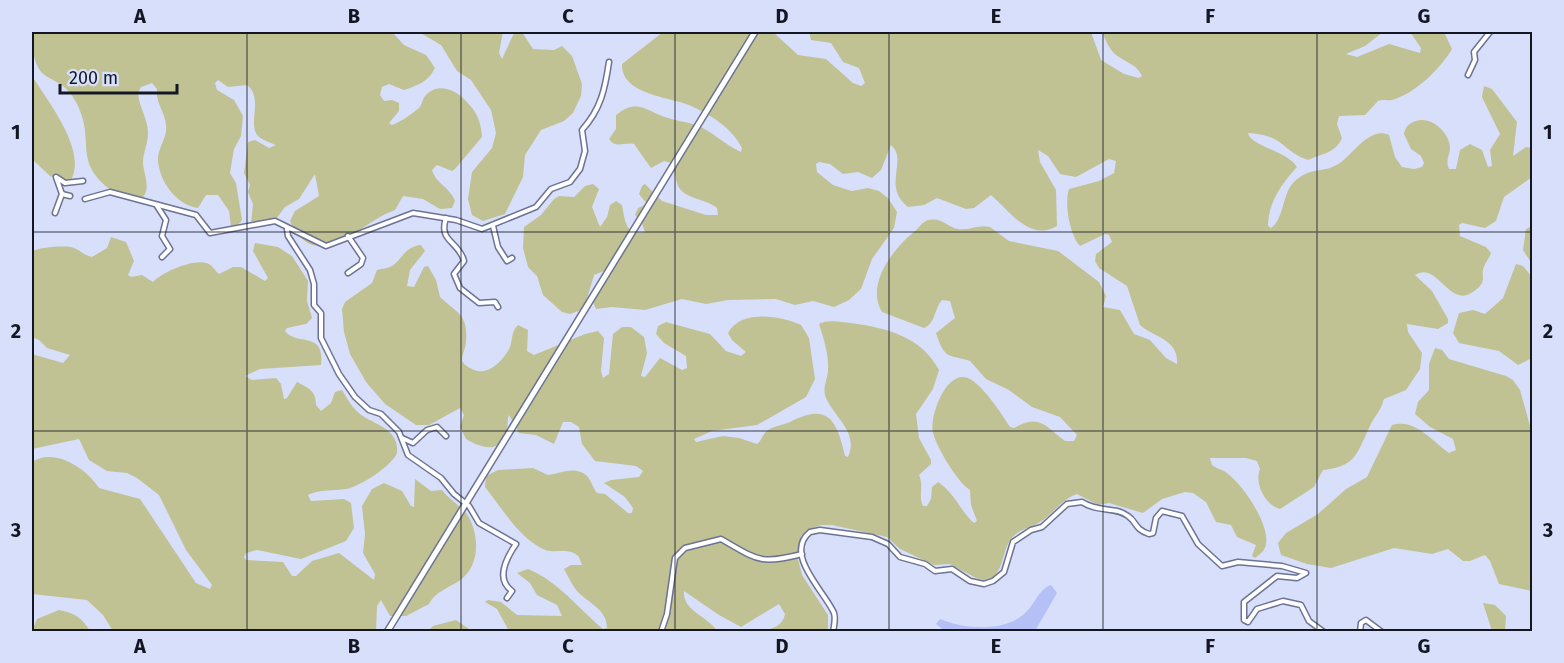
<svg xmlns="http://www.w3.org/2000/svg" width="1564" height="663" viewBox="0 0 1564 663" font-family="'Fira Sans',sans-serif">
<rect width="100%" height="100%" fill="#d7dffb"/>
<g fill="#c0c293">
<path d="M32 32H392L404 45 426 55 435 68C428 82 418 85 404 90L389 84 382 87 380 95 384 101 392 100 399 103V111L389 123 392 125C400 122 412 114 419 108 422 105 422 100 425 96 437 82 455 89 465 100 477 112 481 121 482 137L455 169 452 171 437 165 432 170C436 184 450 187 455 201L452 208 440 209 423 199 403 196 395 210C361 221 316 278 290 221L295 211 319 196 315 174 299 199 285 207 276 219 257 227 251 224 253 204 248 192 250 185 244 173 248 142 255 140 269 148 276 145C271 143 262 140 258 136 247 124 264 98 247 85L228 87 218 80 215 83 217 90 234 100 243 116 241 136 234 149 230 173 236 183 242 220 235 229 231 227 229 211 218 195H206L198 208C177 205 160 183 158 161 157 148 168 138 166 125 165 112 155 102 157 89L152 83 141 87 138 93C139 107 148 119 148 133 148 142 144 151 143 160 142 171 153 190 141 199 134 203 125 200 119 196 68 162 98 144 76 102 58 67 32 93 32 32Z"/>
<path d="M419 32H503L499 53 502 59 514 33 522 32 533 49 554 50 562 46 572 56 582 84 581 96 573 113 564 121 541 130 525 155 523 177 505 214 483 221 472 215 468 199 472 172 492 148 496 133 491 110 471 80 457 71 441 45Z"/>
<path d="M663 32H773L798 55 826 59 853 83 861 86 865 83 859 68 843 62 831 43 811 40 809 32H1091L1101 60 1124 74 1139 78 1142 76C1136 64 1129 64 1119 57 1110 52 1106 41 1102 32H1383L1365 46 1346 54 1357 57 1389 44 1420 53 1421 48 1410 32H1444L1452 49C1440 69 1416 93 1392 100 1387 101 1383 99 1378 101L1365 115 1339 116 1337 124 1342 138C1336 153 1321 154 1308 160 1281 151 1285 135 1248 133 1250 146 1288 151 1297 167 1282 183 1268 203 1268 226L1271 228C1284 219 1282 195 1293 183 1309 166 1324 174 1340 163 1352 155 1370 126 1389 135L1395 157 1402 167 1414 169 1422 167 1424 163 1421 156 1411 149 1404 134C1405 127 1409 123 1416 121 1431 116 1449 132 1450 147 1450 156 1445 160 1449 169H1456L1460 150 1470 144 1482 150 1488 167 1492 166 1490 150 1500 134 1482 97 1484 86 1492 89 1517 122 1513 156 1526 147 1532 148V177L1504 197 1496 221 1485 228 1462 223 1459 225 1460 236 1486 247 1491 253C1489 259 1484 264 1483 270 1482 275 1484 278 1482 283 1479 288 1476 290 1471 293 1449 307 1437 261 1415 275L1432 291 1448 319V323L1438 329 1407 324 1408 332 1422 353 1420 369 1406 390 1384 399C1380 413 1374 416 1369 428 1356 455 1356 466 1323 470L1314 487 1280 509C1265 505 1254 483 1260 469L1257 461 1246 458H1210L1212 465C1216 468 1220 469 1224 471 1241 481 1270 524 1266 544 1265 551 1260 554 1255 558L1252 556 1256 545 1237 537 1231 525 1216 522 1206 502 1193 493 1185 492 1162 499 1143 513 1109 503 1098 505 1077 494C1062 499 1053 514 1040 522 1029 529 1016 529 1009 542 1001 557 1004 572 987 581L976 578 950 564 934 565 900 549 887 537 832 525H821L806 531 801 536 797 555 802 575 828 615V631H760C771 630 783 626 785 614L779 604 741 627 719 615 684 591C682 611 709 617 717 631H509L497 609 485 602 488 600 501 602 517 615 562 616 557 605 537 595 530 583 517 573 528 569C558 581 579 609 603 629L607 628C607 609 588 603 577 591 572 585 568 576 564 569L571 565H582L579 557C568 546 556 555 543 549 518 537 502 508 485 487L486 476 498 470 533 468 548 475C560 474 575 465 587 476 591 480 593 488 597 493L605 494 628 513H632L633 508 625 497 604 483 611 480 639 477 643 471 636 466 595 461 582 444 579 427 571 422H563L554 444 536 435 519 433 509 415C507 420 508 424 507 429 502 454 483 449 466 439L460 427 464 415 460 408 429 425H416L385 404 366 382 350 354 344 332 342 309 345 302 372 283 377 270C383 268 387 269 392 266 403 259 404 247 421 245L425 251 410 270 407 286 414 287 424 267 428 266 436 280 440 297C457 313 468 314 466 341 466 348 462 353 462 361 465 366 471 369 477 371 491 374 505 358 510 347 513 338 511 332 518 325L528 330 527 351 534 355 585 334 598 331 604 338 601 371 603 378 609 374 613 334 622 327H631L644 337 647 353 641 376 645 377 660 358 682 370 687 368 686 356 664 343 656 334 658 326 666 322 710 334 726 351 741 356 746 352 732 340 728 333C741 309 781 316 801 325L809 338 815 379 806 397 757 425 712 431 694 439 696 442 723 436 739 438 757 444C762 441 762 434 768 430 774 426 783 425 790 422 828 402 837 420 845 456L848 457C859 433 835 418 826 398 822 388 827 381 828 371 829 355 824 339 819 324 828 319 841 322 851 323 886 328 921 336 939 370L933 389 916 414 919 438 931 460V464L919 475C924 486 918 496 923 506H927L931 499 932 487 938 482C954 492 961 512 974 523L977 521 971 505 970 490C958 483 937 448 933 433 929 417 946 369 968 378 983 385 1001 413 1010 427L1014 428C1041 413 1045 427 1065 441H1074L1077 435 1060 417 1032 407 1009 390 986 379 970 361C949 354 945 361 936 333L955 318 950 301 942 300C934 309 936 323 924 328L882 312C865 284 894 248 914 232 919 228 922 222 928 220 942 217 947 227 958 229 969 231 979 224 990 227L1009 241 1058 251 1099 282 1106 296 1103 307 1120 310 1134 334 1150 340 1166 358 1177 364C1179 339 1153 337 1140 325L1127 286 1099 268 1095 261 1096 254 1112 242 1109 235 1105 234 1080 246C1070 235 1064 204 1069 189L1099 181 1114 173 1116 161 1109 159 1076 177 1060 174 1048 156 1038 150 1040 162 1056 190 1057 226C1029 242 1010 211 991 195L974 208 966 209 937 198 924 205 908 207C881 185 909 161 891 145L881 170 872 178 858 172 843 174 830 164 819 162 816 164 817 172 833 185 845 189 852 191 868 188 879 191 888 198 897 212 894 228 872 259 861 289 849 300 834 307 813 301 795 305 776 299 728 300 706 304 682 299 645 310 612 307 596 309 593 302 609 269 594 275 584 309 570 314 562 312 543 295 537 276 528 267 523 248 524 227 541 215 554 199 559 196 574 197 585 186 593 184 599 189 592 207 600 227 607 217 610 205 616 201 622 205C625 220 625 236 645 232L641 221 635 215 638 208 647 204 639 194 642 186 645 184 662 201 706 215H718L717 208C707 199 684 199 678 186 675 179 676 171 671 163L664 161 651 168 634 144C623 142 616 149 609 139L616 129V115C638 97 647 112 668 118 677 121 687 122 696 125 712 131 725 145 741 152L742 148C731 127 711 115 689 105 671 97 621 95 622 64Z"/>
<path d="M32 76C47 100 91 155 69 183L50 176 32 159Z"/>
<path d="M1532 226V264L1523 250 1526 229Z"/>
<path d="M111 237 126 242 134 261 128 275 131 277 142 275 153 282C162 272 196 257 209 264 213 266 215 271 219 274L233 267H241L265 281 268 278 253 251 255 243 278 247 292 256 308 281 307 301 312 318 306 324 287 328 285 331C298 347 325 330 321 365L260 369 245 376 252 380 276 378 281 384 284 399 287 398 297 382C309 388 316 391 316 405L321 411 331 403 335 392 342 390C347 398 352 408 360 414 376 426 399 428 397 453 392 466 359 487 346 489 332 491 321 489 308 495L311 501 344 499 351 503 354 528 346 541 301 559 257 550 246 553 244 557 246 560 283 562 292 576H296L312 561 339 553 374 580 375 574 363 553 365 534 362 506 372 489 384 483 402 491 411 506 414 507 415 479 431 491 442 490C449 499 459 505 466 513 480 533 481 566 459 581 448 588 435 592 429 604L406 616H390L381 600 377 606 376 632 113 631 103 615 87 600 32 594V462C55 447 87 469 99 488L140 499 196 583 210 589 212 585 186 550 159 495 137 478 127 473 107 471 89 460 79 439 32 449V354L63 363 70 355 47 348 39 340 32 337 33 251C41 247 66 245 74 248 81 251 84 255 92 257L107 248Z"/>
<path d="M1516 264 1523 266 1532 277V358L1518 365 1499 351 1459 343 1453 333 1459 313 1473 310 1485 314 1503 298Z"/>
<path d="M1435 348 1442 350 1449 359 1506 376 1513 380 1520 390 1532 433V591L1499 584 1490 561 1485 555 1470 561H1463L1448 549 1432 554 1394 548 1331 568 1307 564 1281 555 1278 543 1286 533 1318 514 1346 489 1367 477 1392 425C1415 418 1432 441 1449 453L1456 450 1453 439 1430 427 1415 414 1418 402 1429 390V364Z"/>
<path d="M1483 603 1495 605 1506 616 1505 631H1492Z"/>
<path d="M59 610C75 613 82 618 90 631H32L37 619Z"/>
<path d="M456 620 472 631H428L433 626Z"/>
</g>
<path fill="#b4c0f6" d="M1051 585 1057 593 1035 631H945L936 624 940 619C966 630 1009 633 1029 609 1036 600 1041 588 1051 585Z"/>
<g fill="none" stroke-linecap="round" stroke-linejoin="round">
<defs>
<g id="street">
<path d="M1468 75 1475 60 1474 52 1490 32"/>
<path d="M62 194 56 177 65 183 83 181"/>
<path d="M85 199 110 192 196 215 210 233 275 221 326 246 413 213 456 220 482 229 536 207 551 189 570 182 580 169 585 151 582 130C601 109 605 89 609 62"/>
<path d="M157 206 166 220 162 236 170 249 162 257"/>
<path d="M55 213 62 194 70 196"/>
<path d="M446 218C438 242 459 241 464 261L454 274 460 288 479 303 495 302 498 307"/>
<path d="M493 226 498 247 507 261 512 258"/>
<path d="M287 229 288 236 310 270 314 284V305L321 313V338L339 374 355 397 369 410 381 414 399 432 408 455 441 478 454 494 469 506 479 523 516 544C507 557 495 579 512 591L507 598"/>
<path d="M348 273 361 264 363 258 348 236"/>
<path d="M402 438 413 443 427 430 437 427 446 436"/>
<path d="M661 632 667 614 675 558 685 548 721 539C758 560 760 565 802 554"/>
<path d="M833 632C834 625 836 619 834 613 825 592 783 554 810 532L820 530 872 537 888 544 900 557 925 564 935 571 952 569 970 581 984 584 993 581 1004 572 1013 542 1031 530 1042 527 1067 504 1082 502C1099 513 1115 506 1128 516 1137 522 1134 529 1149 534L1153 533 1156 518 1162 511 1182 516 1198 544 1222 566 1238 562 1282 566 1306 573 1297 578 1277 576 1244 602V620L1248 622 1257 609 1283 601 1301 605 1309 621 1324 632"/>
<path d="M1360 632 1361 623 1366 620 1382 632"/>
</g>
<path id="secondary" d="M387 632 755 32"/>
</defs>
<use href="#street" stroke="#6c7393" stroke-width="7"/>
<use href="#secondary" stroke="#6c7393" stroke-width="8"/>
<use href="#street" stroke="#fff" stroke-width="4"/>
<use href="#secondary" stroke="#fff" stroke-width="5"/>
</g>
<path fill="none" stroke="#141723" stroke-width="1.5" stroke-opacity="0.55" d="M247 32V632M461 32V632M675 32V632M889 32V632M1103 32V632M1317 32V632M32 232H1532M32 431H1532"/>
<rect width="1564" height="663" fill="none" stroke="#d7dffb" stroke-width="66"/>
<path d="M60 84v9h117v-9" fill="none" stroke="#141723" stroke-width="3"/>
<text x="69" y="84" font-size="18" fill="#141723" stroke="#d7dffb" stroke-width="4.5" paint-order="stroke">200 m</text>
<rect x="33" y="33" width="1498" height="597" fill="none" stroke="#141723" stroke-width="2"/>
<g font-size="20" text-anchor="middle" font-weight="bold" fill="#141723">
<text x="140" y="23">A</text>
<text x="354" y="23">B</text>
<text x="568" y="23">C</text>
<text x="782" y="23">D</text>
<text x="996" y="23">E</text>
<text x="1210" y="23">F</text>
<text x="1424" y="23">G</text>
<text x="16" y="139">1</text>
<text x="1548" y="139">1</text>
<text x="16" y="338">2</text>
<text x="1548" y="338">2</text>
<text x="16" y="537">3</text>
<text x="1548" y="537">3</text>
<text x="140" y="653">A</text>
<text x="354" y="653">B</text>
<text x="568" y="653">C</text>
<text x="782" y="653">D</text>
<text x="996" y="653">E</text>
<text x="1210" y="653">F</text>
<text x="1424" y="653">G</text>
</g>
</svg>
